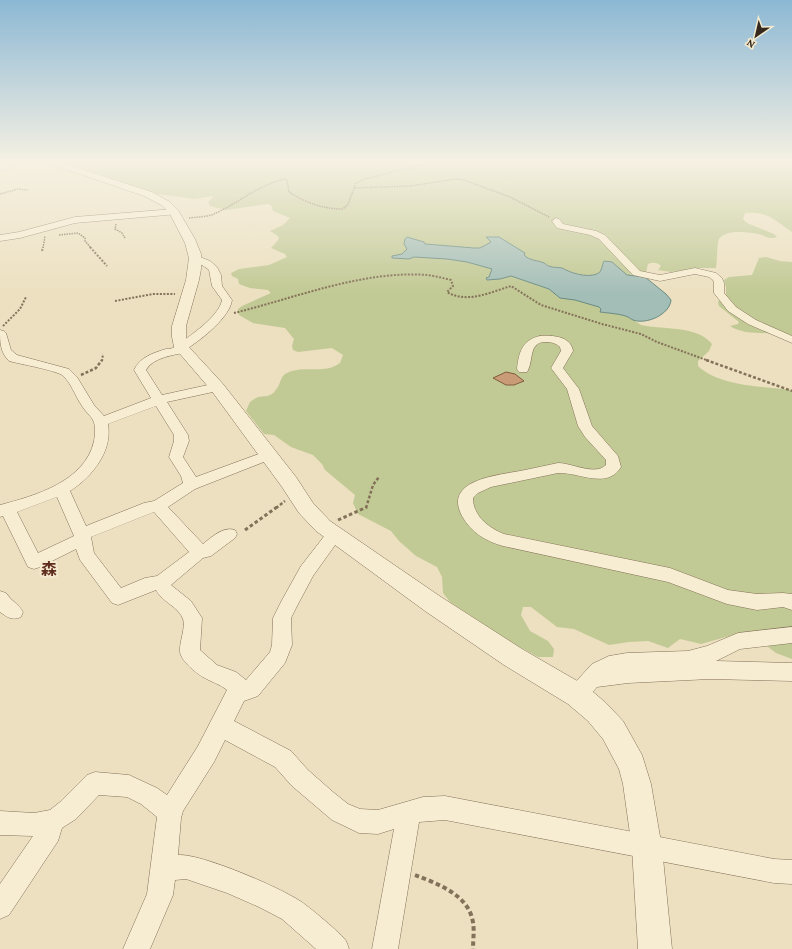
<svg xmlns="http://www.w3.org/2000/svg" width="792" height="949" viewBox="0 0 792 949" font-family="'Crimson Pro','Noto Sans JP',serif">
<rect width="100%" height="100%" fill="#ece0c0"/>
<g fill="#c1c994">
<path d="M57 161H792V232C774 220 768 211 745 213L743 219 747 223 774 234 777 237C770 240 765 236 759 234 749 232 725 229 719 239 717 243 717 262 716 268H698L671 272 658 270 661 266C657 262 653 262 648 264L645 277 666 294 671 300C670 317 648 319 635 321L641 325C663 330 697 325 712 344L709 351 698 361V366C720 387 763 386 792 390V659L776 653 751 634 733 635 701 644 680 639 668 648 648 641 629 642 609 645 574 629 557 627 531 607H523L521 615 530 631 548 641 554 649 553 657H538L507 640 450 602 443 593 442 577 437 567 416 556 399 541 391 531 358 514 353 503 355 495 325 470 322 464 313 455 291 447 274 435 264 434 246 411 250 402C253 400 256 398 258 397 264 396 271 397 275 391 283 382 278 375 292 371 308 366 325 374 340 363L343 355 332 348 298 352 293 350 292 346 294 339 285 328 253 323 239 315 238 309 242 306 271 293 268 290 250 288 239 284 238 279 232 276 231 273 239 269 269 265 287 257 285 254 271 248 279 239 278 236 270 231 283 225 290 218 273 211 271 205 268 204 226 210 210 206 208 202 213 197 212 196 195 199 156 194Z"/>
<path d="M766 257 780 261 792 262V338C787 337 782 334 777 334 761 332 744 335 730 326L738 324 739 322 719 306 718 302 721 298 726 295V287L724 280 729 277 752 275 759 258Z"/>
</g>
<path fill="#a3beb7" stroke="#6a8b84" d="M407 237 424 242 425 244 474 248H480L491 242 486 237H499L525 253 524 255C530 261 537 260 544 263 546 264 547 266 549 266 553 268 558 267 562 268 571 273 586 278 597 274 602 272 602 265 604 261L612 262 627 275 645 277 666 294 671 300C670 314 647 325 633 320 631 319 630 318 628 317 622 314 608 313 600 312L601 309 599 307 575 300 560 298 549 289 511 276 500 279 487 280 486 278 489 277 492 269 467 262 447 259 414 257 409 259 392 258V256L402 254 407 249 404 244 405 239Z"/>
<path fill="#c99b77" stroke="#825c3f" d="M506 372 515 374 524 381 514 385H506L493 378Z"/>
<g fill="none" stroke-linecap="round" stroke-linejoin="round">
<defs>
<g id="minor">
<path d="M0 162 8 166V170H2L0 168Z"/>
<path d="M175 209 178 210 179 212 178 214 75 223 20 238 0 241V235L19 232 75 217Z"/>
<path d="M556 218 559 219 563 224 596 231 605 235 640 271 660 275 695 268 716 273 722 278 724 283V293L736 307 756 320 792 336V343L748 324 728 311 714 293V283L713 280 709 277 695 274 660 281 633 275 599 239 590 235 557 228 552 221Z"/>
<path d="M195 255 210 261 217 267 221 275 222 286 232 300C230 317 202 339 188 348L187 352C175 355 153 357 146 370L162 395 217 383 222 384 223 387 222 390 167 402 188 435 189 441 183 457 196 477 264 452 269 450 274 452 276 455 274 458 195 489 168 507 203 544C212 537 223 526 235 530L237 534 235 538 211 556 203 558 171 585 191 601 202 618 200 650 217 665 236 672 246 680 270 652 272 645 273 618 282 600 301 566 329 530 335 528 341 530 343 534 313 576 296 608 291 618 292 645 285 663 258 696 244 701 234 721 291 751 308 770 333 792 348 804 360 809 378 810 423 797 445 796 774 859 792 860V884L774 883 445 820 419 822 398 949H372L394 829 378 834 359 833 332 820 292 786 275 767 225 740 214 762 183 811 181 818 178 855C200 853 279 887 300 901 307 905 343 935 346 941 347 943 348 946 349 949H316L282 919 259 907 227 893 186 879 175 880 173 895 150 949H123L147 894 157 817 141 804 127 797 99 795 76 819 62 828 58 841 9 915 0 919V884L33 836 0 835V811L34 813 50 810 60 802 87 775 95 772 129 775 157 788 167 795 198 746 227 690C220 684 211 682 203 677 196 673 181 661 180 652 179 643 186 627 183 619 179 607 162 602 156 590L118 605 112 603 80 560 76 549 40 567 34 569 28 567 3 516 0 517V505C34 496 85 482 94 441 95 435 96 426 93 420 90 415 85 411 82 406 75 396 71 382 62 375 54 370 20 364 9 361 0 352 0 342 0 330L4 331 6 333 11 350 17 355 69 369 77 377 94 405 104 416 151 398 134 370C140 357 153 353 166 349 169 349 174 348 175 347 188 337 219 317 222 300L212 286 209 270C204 265 195 263 190 258ZM156 406 174 435V441L169 457 181 476 183 483 154 501 144 503 86 526 70 491C92 477 113 451 108 424ZM57 497 74 536 38 553 17 512ZM154 512 189 552 157 576 145 578 121 588 94 553 91 537Z"/>
<path d="M540 336C552 335 571 336 573 351L563 368 579 389 592 426 618 456 621 467C607 490 579 472 558 473L491 487 478 493 473 498C473 516 489 528 504 534L670 568 728 590 757 594 783 593 792 594V610L783 607 757 610 727 604 668 582 503 546C485 541 471 532 462 516 442 478 502 475 525 470 536 468 547 465 558 463 572 463 595 476 606 465V460L585 437 578 426 567 389 551 368 561 351 560 347C556 343 551 342 545 342 528 342 534 362 527 372H519L517 369C519 352 522 340 540 336Z"/>
<path d="M0 591 6 593C11 601 19 604 23 612L21 617C12 621 7 617 0 612Z"/>
<path d="M792 627V643L740 649 716 661 792 663V681L710 679 628 683 597 687 584 702 577 705 570 702 567 695 570 688 592 664 609 656 627 653 688 651 707 646 738 633Z"/>
</g>
<path id="tertiary" d="M42 161H56L152 192 170 202 178 210 195 239 201 254V269L199 280 186 326V337L188 346 223 384 296 477 313 503 330 521 441 597 522 649 586 686 606 703 623 721 642 755 651 784 662 848 672 949H638L632 848 623 784 619 769 603 739 588 721 568 704 504 665 425 611 316 531 299 513 282 487 211 390 174 347 172 337V326L186 280 189 258 185 243 170 214 163 206 144 196Z"/>
</defs>
<use href="#minor" stroke="#847159" stroke-width="1"/>
<use href="#tertiary" stroke="#847159" stroke-width="1"/>
<g stroke="#847159" stroke-width="1.5" stroke-dasharray="1.5 1" stroke-linecap="butt">
<path d="M354 188 411 186 455 179 464 180 510 197 549 217"/>
<path d="M0 194 18 189 28 190"/>
<path d="M189 218C197 217 209 217 216 213 240 202 258 185 285 179L287 180 289 192C306 203 323 209 343 209L348 204 356 183 365 179 436 161"/>
<path d="M116 224 115 229 122 233 125 238"/>
<path d="M59 235 78 233 85 238V241L91 248"/>
<path d="M43 248 45 236"/>
</g>
<g stroke="#847159" stroke-width="2" stroke-dasharray="2 1.5" stroke-linecap="butt">
<path d="M90 247 107 266"/>
<path d="M42 251 43 247"/>
<path d="M115 301 153 294H175"/>
<path d="M234 313C295 298 364 270 427 275 435 276 443 278 451 280L453 286 447 292C467 304 491 292 511 286L541 305 602 324 641 334 657 342 709 361"/>
<path d="M3 326 20 309 26 297"/>
<path d="M102 361 103 354"/>
</g>
<g stroke="#847159" stroke-width="2.5" stroke-dasharray="3 2" stroke-linecap="butt">
<path d="M706 360 792 391"/>
<path d="M81 375 96 368 102 360"/>
<path d="M276 508 285 501"/>
<path d="M366 508 373 485 379 477"/>
</g>
<g stroke="#847159" stroke-width="3" stroke-dasharray="3.5 2.5" stroke-linecap="butt">
<path d="M338 520 367 507"/>
<path d="M245 530 277 507"/>
</g>
<path stroke="#847159" stroke-width="4" stroke-dasharray="4.5 3" stroke-linecap="butt" d="M415 875C436 883 466 894 472 918 475 928 473 939 473 949"/>
<use href="#minor" fill="#f7edd2" fill-rule="evenodd"/>
<use href="#tertiary" fill="#f7edd2" fill-rule="evenodd"/>
</g>
<linearGradient id="sky" x2="0" y2="1"><stop stop-color="#8cb8d4"/><stop offset="0.55" stop-color="#f6f1e3"/><stop offset="1" stop-color="#f6f1e3" stop-opacity="0"/></linearGradient>
<rect width="792" height="294" fill="url(#sky)"/>
<g text-anchor="middle" dominant-baseline="central" stroke-width="4" stroke-linejoin="round" paint-order="stroke">
<g font-size="16" font-weight="bold" fill="#5f2d1e" stroke="#f4eacf">
<text x="49" y="569">森</text>
</g>
</g>
<g transform="translate(756 36) rotate(214)" stroke="#f4eacf" stroke-width="3" paint-order="stroke">
<path d="M0-3L7 15L0 10L-7 15Z" fill="#34291c"/>
<text y="-6" font-size="11" font-weight="bold" text-anchor="middle" fill="#34291c">N</text>
</g>
</svg>
